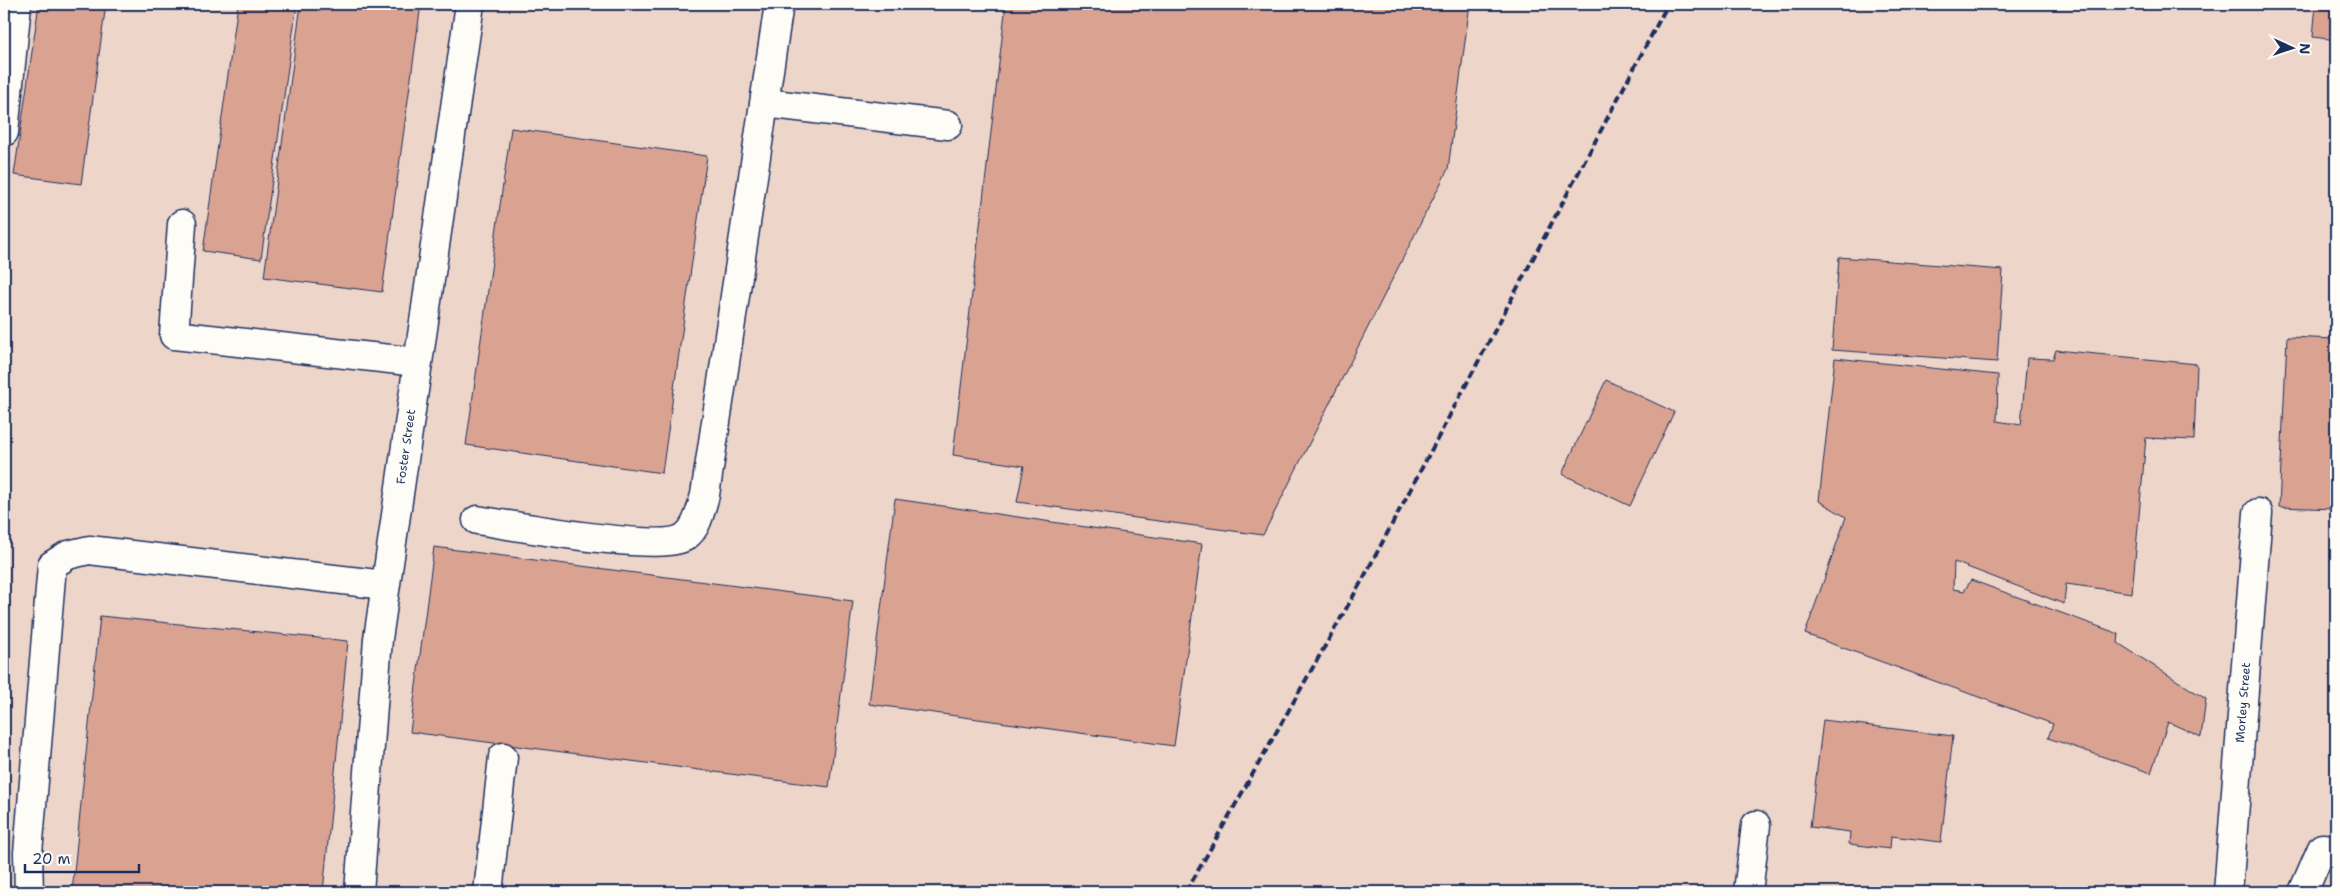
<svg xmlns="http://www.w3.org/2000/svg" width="2340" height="896" viewBox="0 0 2340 896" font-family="'Shantell Sans',sans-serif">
<rect width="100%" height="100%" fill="#f6eae3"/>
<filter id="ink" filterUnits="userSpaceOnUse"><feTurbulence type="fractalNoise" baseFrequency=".02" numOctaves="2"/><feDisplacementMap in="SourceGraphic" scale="10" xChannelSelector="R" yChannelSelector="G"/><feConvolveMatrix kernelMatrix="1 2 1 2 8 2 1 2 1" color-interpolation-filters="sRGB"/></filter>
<g filter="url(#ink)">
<rect fill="#eed5ca" x="4" y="4" width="2332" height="888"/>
<g fill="#daa391" stroke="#1b2f5e">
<path d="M39 4H106L81 184 14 175Z"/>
<path d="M238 4H297L261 259 203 251Z"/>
<path d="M301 4H421L382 292 264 277Z"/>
<path d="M1006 4H1470L1448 169 1263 535 1017 502 1024 466 953 455Z"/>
<path d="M2316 4H2336V40L2313 37Z"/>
<path d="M511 128 707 156 662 473 466 445Z"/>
<path d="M1839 257 2003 270 1997 362 1832 350Z"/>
<path d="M2287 337 2336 339V509L2279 507Z"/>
<path d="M2056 350 2197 364 2194 440 2146 438 2132 593 2066 584 2064 604 1954 562 1953 589 1964 591 1971 580 2119 634 2118 643 2206 699 2201 737 2168 722 2151 773 2048 738 2053 724 1805 634 1846 517 1819 501 1835 358 1998 375 1997 421 2021 425 2027 358 2053 359Z"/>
<path d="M1606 380 1674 412 1630 506 1562 474Z"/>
<path d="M895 499 1202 544 1174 746 869 704Z"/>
<path d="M434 547 853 601 829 787 410 732Z"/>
<path d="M100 616 348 641 323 892H72Z"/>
<path d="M1823 720 1953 736 1941 842 1891 836 1890 849 1849 844 1850 832 1810 827Z"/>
</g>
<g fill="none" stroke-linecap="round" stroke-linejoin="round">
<defs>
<g id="minor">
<path d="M765 103 948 125"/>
<path d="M4 132 17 4"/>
<path d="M182 224 174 335 417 362"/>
<path d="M477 520C511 525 664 554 686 536 698 527 701 508 705 495L779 4"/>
<path d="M29 892 28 853 52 565 68 555 89 550 385 585"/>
<path id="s1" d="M359 892 378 639 470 4"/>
<path d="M488 892 503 757"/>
<path d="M1748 892 1756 825"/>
<path id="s2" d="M2228 892 2258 513"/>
<path d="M2303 892 2322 848 2336 849"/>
</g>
</defs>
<use href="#minor" stroke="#1b2f5e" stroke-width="31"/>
<use href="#minor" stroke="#fdfcf7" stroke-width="28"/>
<path stroke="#1b2f5e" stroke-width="4" stroke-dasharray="8 4" stroke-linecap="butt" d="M1186 892 1364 577 1668 4"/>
</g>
</g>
<g text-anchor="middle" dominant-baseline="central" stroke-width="4" stroke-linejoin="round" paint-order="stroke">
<g font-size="12" fill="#1b2f5e" stroke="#fdfcf7">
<text stroke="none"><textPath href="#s1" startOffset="448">Foster Street</textPath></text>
<text stroke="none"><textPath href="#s2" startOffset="190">Morley Street</textPath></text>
</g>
</g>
<rect width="2340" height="896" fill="none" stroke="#fdfcf7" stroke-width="20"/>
<rect x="10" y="10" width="2320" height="876" fill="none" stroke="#1b2f5e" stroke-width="2" filter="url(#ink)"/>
<g transform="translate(2292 48) rotate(93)" stroke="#fdfcf7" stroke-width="4" paint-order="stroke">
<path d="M0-4L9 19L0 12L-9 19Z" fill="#1b2f5e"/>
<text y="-8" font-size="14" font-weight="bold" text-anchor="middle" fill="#1b2f5e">N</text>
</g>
<path d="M25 864v8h114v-8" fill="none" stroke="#1b2f5e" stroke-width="2.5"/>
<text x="32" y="864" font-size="15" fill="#1b2f5e" stroke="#fdfcf7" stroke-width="4" paint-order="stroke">20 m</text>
</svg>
